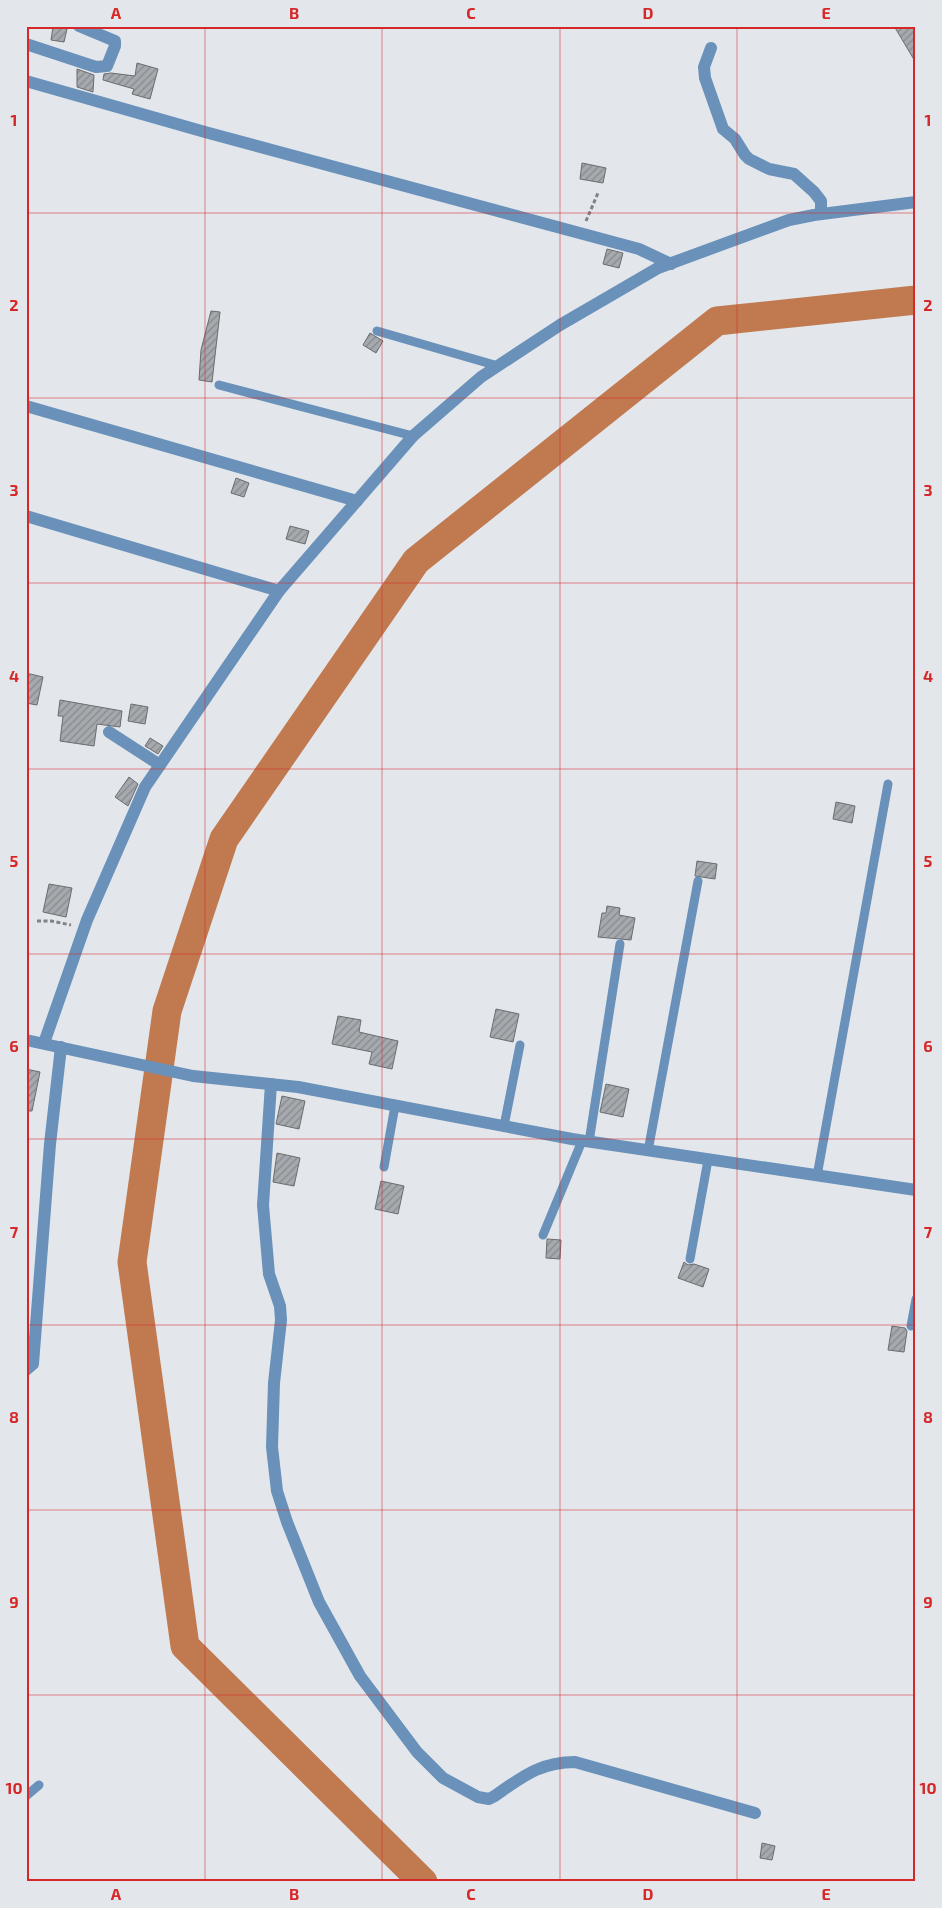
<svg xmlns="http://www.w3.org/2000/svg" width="942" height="1908" viewBox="0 0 942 1908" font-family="'Exo 2',sans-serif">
<defs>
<pattern id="building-hatch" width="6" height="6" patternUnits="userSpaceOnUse" patternTransform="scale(1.25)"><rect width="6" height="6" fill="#a6aaae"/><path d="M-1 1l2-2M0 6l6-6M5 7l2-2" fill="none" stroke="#868a8d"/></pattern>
</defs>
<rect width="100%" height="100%" fill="#e3e7ec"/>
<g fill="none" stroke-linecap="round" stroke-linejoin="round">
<path stroke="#c17a50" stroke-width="29" d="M423 1882 185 1646 132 1262 167 1011 224 839 416 561 717 321 916 300"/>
</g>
<g fill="url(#building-hatch)" stroke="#696d70">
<path d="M894 26H916V63Z"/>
<path d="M53 27 67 29 64 42 51 40Z"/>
<path d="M137 63 158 69 150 99 132 94 134 89 103 80 104 74 111 73 135 76Z"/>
<path d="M77 69 94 75 93 92 77 87Z"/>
<path d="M582 163 606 168 603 183 580 179Z"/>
<path d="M607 249 623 253 619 268 603 264Z"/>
<path d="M211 311 220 312 212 382 199 380 201 350Z"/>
<path d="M370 333 383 341 376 353 363 345Z"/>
<path d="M236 478 249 483 244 497 231 493Z"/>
<path d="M290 526 309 531 305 544 286 539Z"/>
<path d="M26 673 43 677 37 705 26 703Z"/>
<path d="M60 700 122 711 120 727 97 724 94 746 60 741 63 716H58Z"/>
<path d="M131 704 148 707 145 724 128 721Z"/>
<path d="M150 738 163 746 158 754 145 746Z"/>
<path d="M129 777 138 784 128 806 115 797Z"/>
<path d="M836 802 855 806 852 823 833 819Z"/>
<path d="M697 861 717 864 715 879 695 876Z"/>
<path d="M49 884 72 888 66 917 43 912Z"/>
<path d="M607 906 620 908 619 915 635 918 631 940 598 937 602 913H606Z"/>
<path d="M496 1009 519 1014 513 1042 490 1037Z"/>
<path d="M338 1016 361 1020 359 1032 398 1041 392 1069 369 1064 372 1052 332 1044Z"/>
<path d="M26 1069 40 1072 32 1111H26Z"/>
<path d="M606 1084 629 1089 623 1117 600 1112Z"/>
<path d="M282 1096 305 1101 299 1129 276 1124Z"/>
<path d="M277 1153 300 1158 294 1186 273 1182Z"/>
<path d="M381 1181 404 1186 398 1214 375 1209Z"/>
<path d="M547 1239 561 1240 560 1259 546 1258Z"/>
<path d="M684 1262 688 1265 694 1264 709 1269 703 1287 678 1278Z"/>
<path d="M892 1326 905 1328 907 1331 904 1352 888 1350Z"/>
<path d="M762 1843 775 1846 772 1860 760 1858Z"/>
</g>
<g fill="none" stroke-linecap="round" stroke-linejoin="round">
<g stroke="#808286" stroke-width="3" stroke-dasharray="4 2.5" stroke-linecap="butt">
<path d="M586 221 598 193"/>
<path d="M37 921H51L71 925"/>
</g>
<g stroke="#6991b9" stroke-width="9">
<path d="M377 331 498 366"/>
<path d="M219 385 413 436"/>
<path d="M504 1126 520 1045"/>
<path d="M589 1142 620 944"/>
<path d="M648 1151 698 881"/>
<path d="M384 1167 395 1106"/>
<path d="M817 1176 888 784"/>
<path d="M543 1235 582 1141"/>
<path d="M690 1259 708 1160"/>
<path d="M911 1326 916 1299"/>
<path d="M26 1796 39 1785"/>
</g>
<g stroke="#6991b9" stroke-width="12">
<path d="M26 44 96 67 107 66 115 46V41L79 26"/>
<path d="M711 48 704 67 705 78 723 129 735 139 745 155 749 159 769 169 794 174 814 192 821 201V214"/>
<path d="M26 81 205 132 639 249 671 264"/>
<path d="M26 406 357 501"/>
<path d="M26 516 279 591"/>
<path d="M109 732 160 765"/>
<path d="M26 1040 193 1076 298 1087 572 1139 916 1190"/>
<path d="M44 1043 87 920 145 787 279 591 413 436 481 377 560 325 658 268 789 220 814 215 916 202"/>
<path d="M271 1084 263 1205 269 1274 280 1306 281 1320 274 1383 272 1447 277 1491 287 1522 319 1602 360 1676 417 1752 443 1778 478 1797 489 1799 493 1797C521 1778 539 1762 575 1762L755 1813"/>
<path d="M26 1370 33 1364 50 1144 61 1047"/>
</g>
</g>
<path fill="none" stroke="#d62828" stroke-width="1" stroke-opacity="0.55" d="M205 26V1882M382 26V1882M560 26V1882M737 26V1882M26 213H916M26 398H916M26 583H916M26 769H916M26 954H916M26 1139H916M26 1325H916M26 1510H916M26 1695H916"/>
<rect width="942" height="1908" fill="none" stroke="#e3e7ec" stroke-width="55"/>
<rect x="28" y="28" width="886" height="1852" fill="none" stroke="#d62828" stroke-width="2"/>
<g font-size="16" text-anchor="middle" font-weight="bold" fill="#d62828">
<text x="116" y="19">A</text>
<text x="294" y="19">B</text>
<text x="471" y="19">C</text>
<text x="648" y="19">D</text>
<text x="826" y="19">E</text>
<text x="14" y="126">1</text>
<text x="928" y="126">1</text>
<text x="14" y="311">2</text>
<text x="928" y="311">2</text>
<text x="14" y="496">3</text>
<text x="928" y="496">3</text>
<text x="14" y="682">4</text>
<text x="928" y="682">4</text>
<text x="14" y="867">5</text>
<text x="928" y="867">5</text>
<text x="14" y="1052">6</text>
<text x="928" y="1052">6</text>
<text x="14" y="1238">7</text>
<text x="928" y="1238">7</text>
<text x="14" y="1423">8</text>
<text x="928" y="1423">8</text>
<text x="14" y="1608">9</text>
<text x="928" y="1608">9</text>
<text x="14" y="1794">10</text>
<text x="928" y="1794">10</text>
<text x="116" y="1900">A</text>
<text x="294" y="1900">B</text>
<text x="471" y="1900">C</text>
<text x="648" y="1900">D</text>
<text x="826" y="1900">E</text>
</g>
</svg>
